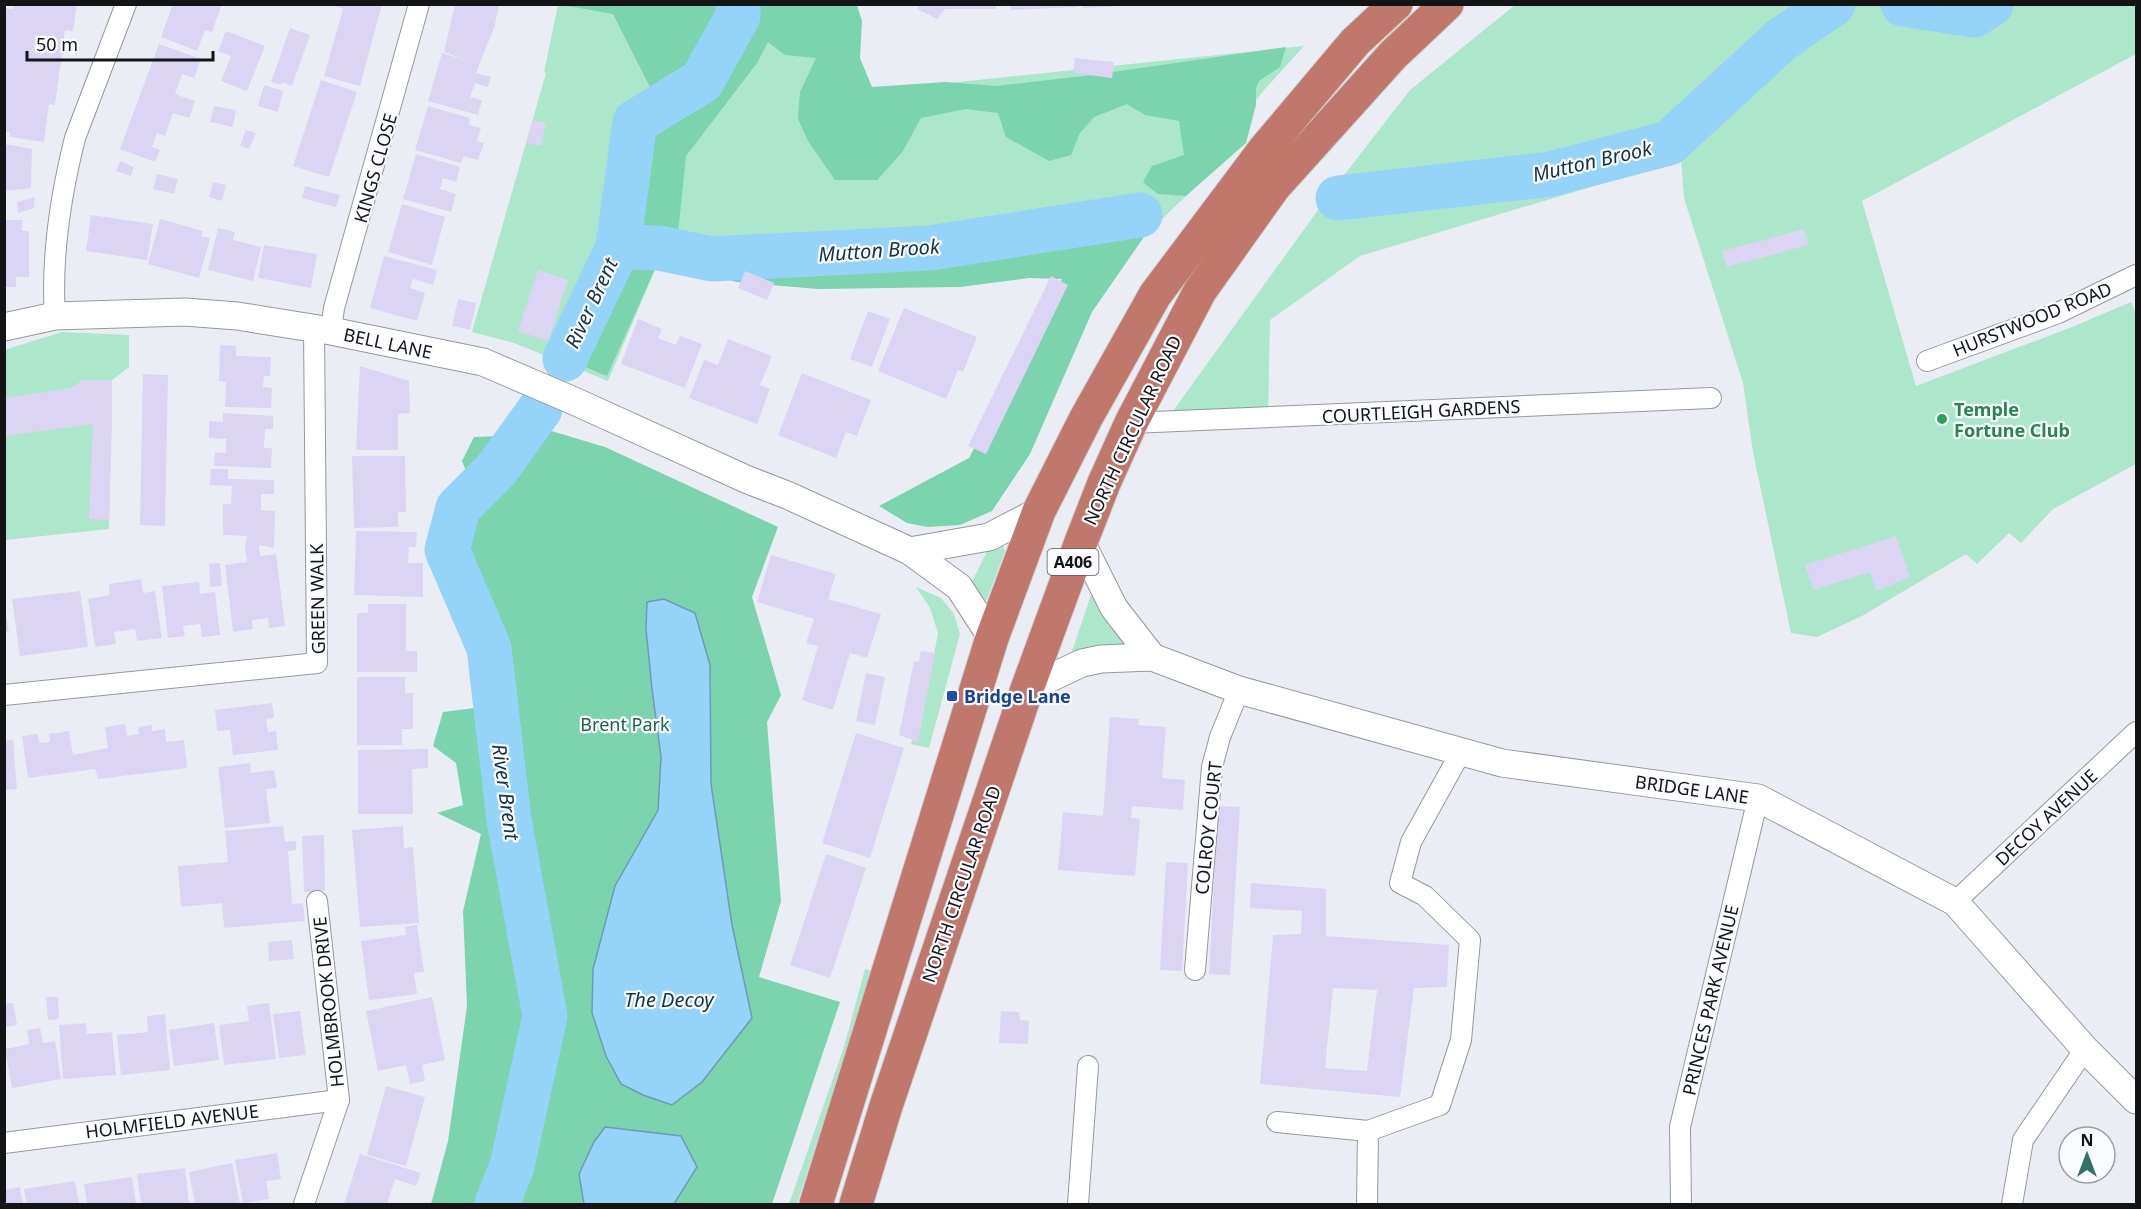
<svg xmlns="http://www.w3.org/2000/svg" width="2141" height="1209" viewBox="0 0 2141 1209" font-family="'Noto Sans',sans-serif">
<rect width="100%" height="100%" fill="#eaeef4"/>
<g fill="#ace6cb">
<path d="M558 5H803L834 95 1304 46 1265 89 1180 195 1186 196 1163 218 1154 230 1146 234 733 274 660 258 608 381 514 343 472 332 546 73 544 72Z"/>
<path d="M1515 5H2136V54L1862 201 1916 386 2072 327 2131 302 2136 313V464L2053 509 2021 543 2009 533 1977 564 1966 554 1862 616 1817 637 1791 633 1753 452 1743 383 1684 198 1681 160 1360 256 1270 320 1268 418 1165 422 1331 192 1410 90Z"/>
<path d="M62 332 129 335V367L112 380 109 529 5 540 4 350Z"/>
<path d="M1000 545 1003 546 1005 551 987 599 981 603 969 588 989 547Z"/>
<path d="M916 587 941 598 954 614 960 634 929 748 911 744 926 698 938 633 930 608Z"/>
<path d="M1092 592 1127 642 1125 648 1069 660Z"/>
<path d="M865 969 872 971 868 985 797 1204H789L844 1047Z"/>
</g>
<g fill="#7bd4ad" fill-rule="evenodd">
<path d="M563 5H857L862 21 860 58 872 87 945 82 997 86 1092 75 1286 47 1280 67 1259 81 1256 88V105L1246 143 1186 196 1158 194 1143 182 1152 166 1184 155 1179 121 1145 115 1127 104 1094 117 1080 133 1071 155 1049 161 1006 137 998 113 966 109 921 118 903 151 877 180H835L808 141 798 119 800 92 816 58 785 55 768 42 757 63 686 156 677 243 715 242 752 255 840 257 936 228 1008 224 1062 239 1146 234 1092 312 1030 454 992 511 960 525 927 527 907 523 879 506 969 458 1062 279 1029 278 960 287 818 289 736 282 660 258 607 376 556 355 550 343 609 223 619 159 618 115 652 91 613 14Z"/>
<path d="M528 424 605 447 778 527 752 597 781 695 767 722 781 901 759 977 840 1002 772 1204H674L697 1167 579 1174 584 1204H431L448 1141 467 1006 463 911 481 834 437 813 463 805 456 763 433 746 443 712 482 707 488 668 451 546 470 481 462 461 474 437 502 436ZM647 602 710 665 711 784 732 925 752 1017 615 886 658 810 661 757 652 689 646 629Z"/>
</g>
<g fill="#96d3f9" stroke="#6f9ab5" stroke-width="1.5">
<path d="M664 599 695 613 710 665 711 784 732 925 752 1018 702 1082 672 1105 643 1095 621 1084 606 1056 592 1013 593 969 615 886 658 810 661 757 652 689 646 629 647 602Z"/>
<path d="M605 1127 681 1136 697 1167 674 1204H584L579 1174 594 1142Z"/>
</g>
<g fill="none" stroke-linecap="round" stroke-linejoin="round">
<g stroke="#96d3f9" stroke-width="45">
<path d="M1903 4 1974 15 1991 4"/>
<path d="M1338 198 1551 174 1669 143 1781 40 1833 4"/>
<path d="M618 247 659 248 712 259 930 248 1140 215"/>
<path d="M565 359 618 247 635 122 702 81 738 16V4"/>
<path d="M497 1204 512 1166 545 1016 509 820 489 648 447 550 458 508 496 470 540 409"/>
</g>
</g>
<g fill="#dbd5f3" fill-rule="evenodd">
<path d="M14 4H77L73 31 65 30 55 105 49 104 44 142 10 137V132H4V8L13 9Z"/>
<path d="M173 4H222L212 32 205 30 197 51 161 37Z"/>
<path d="M382 4 360 86 324 76 343 9 330 4Z"/>
<path d="M455 4H499L495 25 476 73 491 77 488 87 475 83 470 97 482 100 478 115 428 101 442 53 466 60 444 52Z"/>
<path d="M1010 4H1077V7L1011 10Z"/>
<path d="M1082 4H1121V6L1083 8Z"/>
<path d="M919 5H996V9H945L937 19 917 9Z"/>
<path d="M290 28 310 35 292 86 282 82 281 85 271 82Z"/>
<path d="M226 31 265 46 247 91 221 81 231 56 218 51Z"/>
<path d="M159 44 201 59 194 78 182 74 175 94 195 101 189 118 173 113 165 136 157 133 152 147 160 150 155 162 120 149Z"/>
<path d="M1075 58 1114 62 1112 78 1073 73Z"/>
<path d="M321 80 357 92 329 177 293 166Z"/>
<path d="M264 85 283 91 278 112 258 106Z"/>
<path d="M214 106 236 110 233 127 210 122Z"/>
<path d="M428 106 470 118 469 125 481 128 477 141 484 143 478 160 464 156 461 163 415 150Z"/>
<path d="M532 120 546 123 541 146 527 143Z"/>
<path d="M246 130 256 133 249 149 240 146Z"/>
<path d="M4 144 32 149 31 188 4 191Z"/>
<path d="M416 154 460 167 456 182 443 178 440 189 456 194 451 212 403 199Z"/>
<path d="M120 161 134 167 131 176 116 171Z"/>
<path d="M157 174 178 179 174 194 153 189Z"/>
<path d="M213 182 226 185 222 201 209 197Z"/>
<path d="M305 186 340 195 336 207 302 198Z"/>
<path d="M35 197 34 208 18 213 17 202Z"/>
<path d="M402 204 445 217 432 265 388 252Z"/>
<path d="M91 215 153 224 147 260 86 251Z"/>
<path d="M160 219 203 231 201 236 210 238 199 278 148 264Z"/>
<path d="M4 220H22V231H29V277H16V287H4Z"/>
<path d="M218 228 235 232 233 240 261 247 253 281 208 270Z"/>
<path d="M1804 229 1809 245 1727 267 1722 251Z"/>
<path d="M264 245 317 254 311 288 258 278Z"/>
<path d="M384 256 437 270 433 285 413 279 410 288 425 293 417 321 370 308Z"/>
<path d="M538 270 568 280 548 341 518 331Z"/>
<path d="M745 271 774 283 767 300 738 288Z"/>
<path d="M1051 276 1068 285 986 454 968 446Z"/>
<path d="M458 299 476 303 470 330 452 326Z"/>
<path d="M904 308 977 337 963 372 958 370 946 399 878 371Z"/>
<path d="M868 311 890 319 872 367 850 359Z"/>
<path d="M638 319 662 329 658 338 666 341 676 345 680 336 702 344 685 388 621 364Z"/>
<path d="M728 339 772 356 760 385 770 389 757 424 689 398 704 360 718 365Z"/>
<path d="M220 345 236 346V356L271 357 270 376H264L263 387 272 388 271 408 225 407 226 382 219 381Z"/>
<path d="M360 366 409 381 410 413 398 414V450H356Z"/>
<path d="M802 373 871 400 857 436 846 432 836 458 778 435Z"/>
<path d="M143 374 168 375 165 526 140 525Z"/>
<path d="M83 380H112V425L109 520 89 519 93 424 5 436V398L70 388Z"/>
<path d="M223 413 273 416V429H265L264 448H272L271 468 214 466 215 452 226 453V439L209 438V421L223 422Z"/>
<path d="M352 456H405L406 512H398V527L354 528Z"/>
<path d="M211 469H228V479L274 480V494H261V510L275 511 274 548 259 545 260 556 276 554 285 626 269 628 268 618 252 620 253 629 233 632 225 565 247 562 245 546 247 536 223 535V504H231L232 486 210 485Z"/>
<path d="M356 531 417 532 416 547H409L408 563H423V597L354 595Z"/>
<path d="M1896 536 1910 577 1876 591 1870 572 1813 590 1805 565Z"/>
<path d="M771 555 836 574 828 599 881 614 867 658 850 653 833 710 802 700 818 646 806 643 814 619 757 602Z"/>
<path d="M220 563 222 586 210 587 209 564Z"/>
<path d="M141 579 143 593 155 591 162 638 137 641 135 629 114 632 116 644 95 647 88 599 110 595 109 584Z"/>
<path d="M199 582 200 594 215 592 220 635 202 637 200 624 183 626 185 636 168 638 162 586Z"/>
<path d="M80 591 88 647 20 656 12 599Z"/>
<path d="M368 604H406V651H417V672H357V613H368Z"/>
<path d="M4 606 9 631 4 632Z"/>
<path d="M921 651 935 653 918 742 899 735 914 661 919 662Z"/>
<path d="M866 673 885 677 875 725 856 721Z"/>
<path d="M357 677H405V693H413V729H402V745H357Z"/>
<path d="M272 703 274 718 266 719 268 732 276 731 278 750 233 755 230 730 217 731 215 710Z"/>
<path d="M1110 717 1139 719 1138 725 1166 727 1162 778 1185 780 1183 810 1132 806 1131 818 1140 819 1135 876 1058 870 1063 812 1103 816Z"/>
<path d="M125 724 127 736 139 734 138 727 152 725V731L165 729 166 742 184 740 187 768 98 779 95 769 28 778 22 736 38 734 39 743 50 742 49 734 69 731 73 755 108 748 105 727Z"/>
<path d="M856 733 904 748 870 858 822 843Z"/>
<path d="M13 740 17 789 4 790V741Z"/>
<path d="M428 749V768L412 769 413 814H358V750Z"/>
<path d="M250 763 251 773 274 770 277 788 266 789 270 823 225 828 218 767Z"/>
<path d="M1218 806 1240 807 1230 975 1209 974Z"/>
<path d="M283 826 285 842 296 841V850L288 851 292 904 303 903 305 921 224 928 222 903 181 907 178 866 228 862 225 831Z"/>
<path d="M403 826 404 848 413 847 419 923 360 927 352 830Z"/>
<path d="M324 835 325 891 304 892 302 836Z"/>
<path d="M826 854 866 868 830 978 790 965Z"/>
<path d="M1166 862 1188 863 1182 971 1160 970Z"/>
<path d="M1251 883 1326 889V936L1449 945 1447 987 1414 988 1400 1097 1260 1084 1273 935 1301 934 1302 911 1250 908ZM1333 988 1377 990 1367 1071 1325 1068Z"/>
<path d="M417 925 424 972 414 973 417 994 369 1000 361 941 406 935 405 927Z"/>
<path d="M292 940 294 959 269 961 268 942Z"/>
<path d="M46 997H58L59 1019 48 1020Z"/>
<path d="M432 997 445 1060 422 1065 425 1081 410 1084 406 1065 378 1071 366 1011Z"/>
<path d="M13 1003 17 1025 4 1027V1004Z"/>
<path d="M269 1003 276 1059 224 1065 219 1025 249 1021 247 1006Z"/>
<path d="M300 1011 306 1055 279 1058 273 1014Z"/>
<path d="M1001 1011 1019 1012 1020 1020 1029 1021 1028 1044 999 1043Z"/>
<path d="M165 1014 170 1070 121 1075 117 1035 148 1032 147 1016Z"/>
<path d="M86 1023 87 1034 112 1032 116 1075 63 1079 59 1025Z"/>
<path d="M214 1023 219 1060 174 1066 169 1030Z"/>
<path d="M40 1028 43 1043 55 1041 61 1079 12 1088 5 1049 29 1044 27 1030Z"/>
<path d="M386 1086 425 1097 406 1166 367 1155Z"/>
<path d="M277 1153 281 1179 266 1181 269 1199 243 1203 235 1160Z"/>
<path d="M360 1154 421 1173 416 1186 395 1179 387 1204H344Z"/>
<path d="M232 1163 240 1204H195L189 1172Z"/>
<path d="M185 1168 189 1204H141L137 1174Z"/>
<path d="M132 1177 136 1204H87L84 1184Z"/>
<path d="M75 1181 79 1204H27L24 1189Z"/>
<path d="M20 1187 23 1204H4V1190Z"/>
</g>
<g fill="none" stroke-linecap="round" stroke-linejoin="round">
<defs>
<g id="street">
<path d="M55 316C51 257 61 194 75 138L126 4"/>
<path d="M331 331 334 308 419 4"/>
<path d="M1927 361 2058 313 2136 275"/>
<path d="M1131 423 1711 398"/>
<path d="M4 695 317 663 314 328"/>
<path d="M1955 902 2136 732"/>
<path d="M1195 970 1212 767 1220 737 1239 690"/>
<path d="M1277 1122 1368 1131"/>
<path d="M4 1143 339 1100"/>
<path d="M304 1204 339 1100 317 901"/>
<path d="M1078 1204 1088 1066"/>
<path d="M1367 1204 1368 1131 1440 1105 1461 1040 1470 940 1425 896 1400 883 1411 842 1462 750"/>
<path d="M1681 1204 1680 1127 1758 798"/>
<path d="M2012 1204 2023 1140 2085 1049"/>
</g>
<g id="secondary">
<path d="M4 327 55 316 185 312 237 316 331 331 483 362 574 401 748 480 787 495 910 551 959 587 992 638"/>
<path d="M1081 542 1114 608 1152 657"/>
<path d="M910 551 989 537 1039 511"/>
<path d="M1027 689 1082 663 1101 659 1152 657 1239 690 1502 763 1758 798 1955 902 2085 1049 2136 1100"/>
</g>
<g id="highway">
<path d="M816 1204 992 638 1039 511 1086 418 1155 295 1264 150 1355 42 1396 4"/>
<path d="M856 1204 886 1106 1027 689 1081 542 1104 483 1131 423 1200 291 1274 187 1393 55 1447 4"/>
</g>
</defs>
<use href="#street" stroke="#95989d" stroke-width="22"/>
<use href="#secondary" stroke="#95989d" stroke-width="29"/>
<use href="#highway" stroke="#cbcbcc" stroke-width="35"/>
<use href="#street" stroke="#fff" stroke-width="20"/>
<use href="#secondary" stroke="#fff" stroke-width="27"/>
<use href="#highway" stroke="#c0776c" stroke-width="33"/>
</g>
<circle fill="#2e9e5b" stroke="#f9fbff" stroke-width="2" cx="1942" cy="419" r="6"/>
<rect fill="#1a4fb4" stroke="#f9fbff" stroke-width="2" x="946" y="690" width="12" height="12" rx="3"/>
<g text-anchor="middle" dominant-baseline="central" stroke-width="4.5" stroke-linejoin="round" paint-order="stroke">
<rect fill="#f9fbff" stroke="#58595c" stroke-width="1.5" x="1047.5" y="549" width="51" height="26" rx="4.5"/>
<g font-size="16" font-weight="bold" fill="#131416">
<text x="1073" y="562">A406</text>
</g>
<g font-size="18" fill="#131416" stroke="#f9fbff">
<text transform="translate(375 168) rotate(-74)">KINGS CLOSE</text>
<text transform="translate(2032 319) rotate(-22)">HURSTWOOD ROAD</text>
<text transform="translate(388 343) rotate(12)">BELL LANE</text>
<text transform="translate(1421 411) rotate(-3)">COURTLEIGH GARDENS</text>
<text transform="translate(1132 430) rotate(-65)">NORTH CIRCULAR ROAD</text>
<text transform="translate(317 599) rotate(-91)">GREEN WALK</text>
<text transform="translate(1692 789) rotate(8)">BRIDGE LANE</text>
<text transform="translate(2046 817) rotate(-43)">DECOY AVENUE</text>
<text transform="translate(1208 828) rotate(-84)">COLROY COURT</text>
<text transform="translate(961 884) rotate(-71)">NORTH CIRCULAR ROAD</text>
<text transform="translate(1710 1000) rotate(-77)">PRINCES PARK AVENUE</text>
<text transform="translate(328 1002) rotate(-96)">HOLMBROOK DRIVE</text>
<text transform="translate(172 1121) rotate(-7)">HOLMFIELD AVENUE</text>
</g>
<g font-size="18" font-weight="bold" fill="#27864d" stroke="#f9fbff" text-anchor="start">
<text x="1954" y="409">Temple<tspan x="1954" dy="21">Fortune Club</tspan></text>
</g>
<g font-size="18" font-weight="bold" fill="#164399" stroke="#f9fbff" text-anchor="start">
<text x="964" y="696">Bridge Lane</text>
</g>
<g font-size="18" fill="#1f6248" stroke="#f9fbff">
<text x="625" y="724">Brent Park</text>
</g>
<g font-size="20" font-style="italic" fill="#113447" stroke="#f9fbff">
<text transform="translate(1592 161) rotate(-13)">Mutton Brook</text>
<text transform="translate(879 250) rotate(-4)">Mutton Brook</text>
<text transform="translate(591 303) rotate(-65)">River Brent</text>
<text transform="translate(506 792) rotate(82)">River Brent</text>
<text x="669" y="999">The Decoy</text>
</g>
</g>
<rect width="2141" height="1209" fill="none" stroke="#131416" stroke-width="12"/>
<g transform="translate(2087 1155)"><circle r="28" fill="#f9fbff" stroke="#9d9fa2" stroke-width="1.5"/>
<path d="M0-4.5L10 22L0 15L-10 22Z" fill="#317467"/>
<text y="-9" font-size="16" font-weight="bold" text-anchor="middle" fill="#131416">N</text>
</g>
<path d="M27 51v9h186v-9" fill="none" stroke="#131416" stroke-width="3"/>
<text x="36" y="51" font-size="18" fill="#131416" stroke="#f9fbff" stroke-width="4.5" paint-order="stroke">50 m</text>
</svg>
